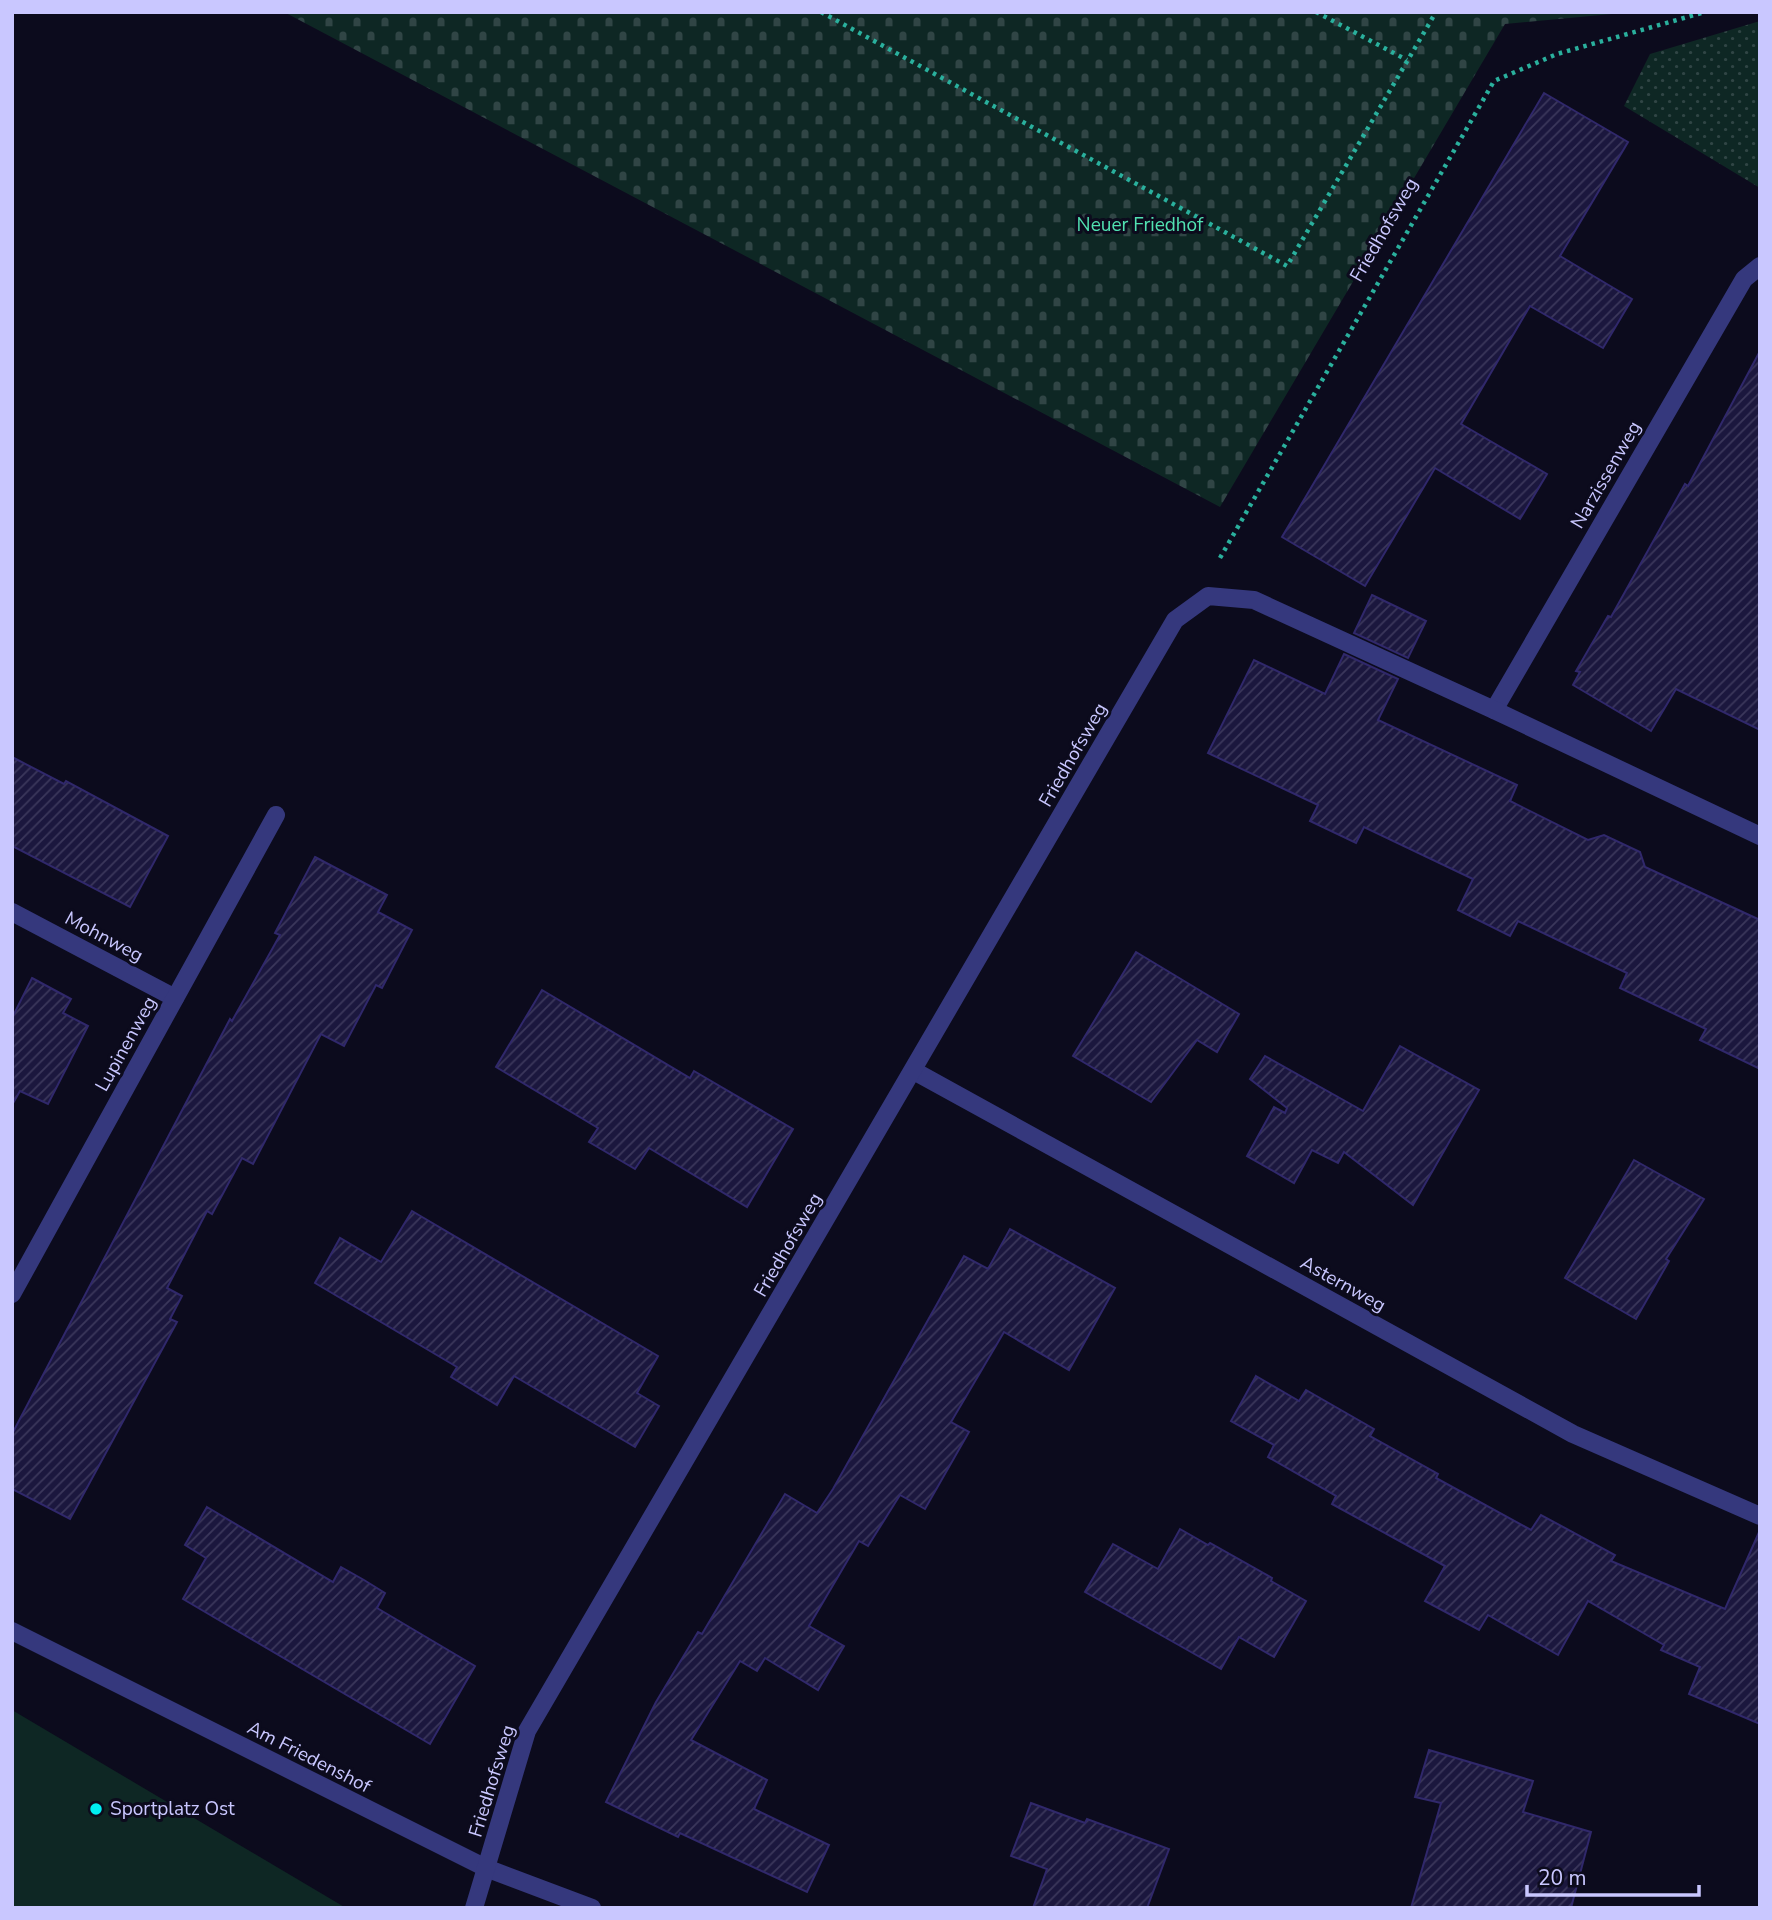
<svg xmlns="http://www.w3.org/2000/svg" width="1772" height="1920" viewBox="0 0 1772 1920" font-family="'Nunito Sans',sans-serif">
<defs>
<pattern id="cemetery-stones" width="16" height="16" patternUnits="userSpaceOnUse" patternTransform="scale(1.75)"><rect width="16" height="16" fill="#0e2724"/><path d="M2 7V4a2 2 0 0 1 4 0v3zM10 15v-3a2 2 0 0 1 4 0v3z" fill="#304545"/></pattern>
<pattern id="park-dots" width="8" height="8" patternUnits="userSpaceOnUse" patternTransform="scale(1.75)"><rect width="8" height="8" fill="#0e2724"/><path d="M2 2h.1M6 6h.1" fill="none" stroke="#304545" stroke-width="1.8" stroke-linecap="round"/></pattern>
<pattern id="building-hatch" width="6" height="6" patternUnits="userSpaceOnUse" patternTransform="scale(1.75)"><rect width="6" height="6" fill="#1b173e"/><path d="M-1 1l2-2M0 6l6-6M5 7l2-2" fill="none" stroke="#3b375b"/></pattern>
</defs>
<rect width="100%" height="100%" fill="#0c0b1d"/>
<path fill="url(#cemetery-stones)" d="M284 12H1633L1505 24 1220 507Z"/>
<path fill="url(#park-dots)" d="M1760 21V188L1624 106 1650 54Z"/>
<path fill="#0e2724" d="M12 1710 346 1908H12Z"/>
<g fill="url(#building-hatch)" stroke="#30286b" stroke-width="2">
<path d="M1544 93 1628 142 1560 256 1632 299 1603 348 1530 306 1461 424 1547 474 1520 519 1435 468 1365 586 1282 537Z"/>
<path d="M1760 351V730L1676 689 1651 731 1573 685 1580 672 1576 671 1608 616 1611 617 1685 484 1688 486Z"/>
<path d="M1372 595 1426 621 1408 658 1354 633Z"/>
<path d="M1344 654 1398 679 1378 720 1517 785 1510 801 1588 840 1604 835 1640 852 1645 867 1760 920V1069L1700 1040 1706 1029 1620 988 1627 973 1518 921 1510 936 1458 910 1473 879 1364 827 1356 843 1310 821 1318 805 1208 753 1254 660 1325 694Z"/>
<path d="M12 757 64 784 66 781 168 836 130 907 12 846Z"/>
<path d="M315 857 387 895 378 912 412 930 382 988 376 985 344 1046 321 1034 253 1164 242 1158 212 1214 207 1211 167 1288 182 1296 170 1319 177 1322 70 1519 12 1489V1434L230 1019 232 1021 280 935 275 933Z"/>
<path d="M1136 952 1239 1014 1217 1052 1197 1040 1151 1102 1073 1056Z"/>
<path d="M32 978 71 999 63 1013 88 1026 48 1104 20 1091 12 1105V1018Z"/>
<path d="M542 990 690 1078 694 1071 793 1129 747 1207 649 1148 635 1169 589 1142 598 1128 496 1067Z"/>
<path d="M1400 1046 1479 1090 1413 1205 1344 1152 1338 1163 1312 1150 1294 1183 1247 1156 1274 1107 1285 1113 1287 1108 1250 1079 1265 1056 1363 1111Z"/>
<path d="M1634 1160 1704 1199 1666 1259 1669 1261 1636 1319 1565 1278Z"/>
<path d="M412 1211 658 1356 637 1393 659 1406 635 1447 514 1376 497 1405 451 1377 457 1367 315 1283 340 1238 381 1262Z"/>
<path d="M1010 1229 1115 1288 1069 1370 1004 1332 951 1422 969 1432 925 1509 900 1495 868 1546 859 1541 809 1626 844 1646 818 1690 765 1658 757 1671 740 1661 691 1740 767 1780 754 1809 829 1845 807 1892 680 1833 678 1837 606 1802 656 1702 698 1632 702 1634 785 1494 817 1513 833 1489 964 1256 988 1269Z"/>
<path d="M1256 1376 1299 1401 1306 1390 1374 1429 1370 1436 1438 1474 1436 1478 1531 1530 1541 1515 1615 1555 1611 1561 1725 1609 1760 1530V1724L1689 1694 1700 1667 1661 1650 1664 1645 1588 1601 1558 1655 1488 1615 1479 1630 1425 1601 1445 1566 1332 1504 1336 1496 1268 1457 1274 1445 1231 1421Z"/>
<path d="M207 1507 333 1582 341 1567 364 1580 385 1593 377 1608 475 1666 430 1744 183 1599 206 1558 185 1545Z"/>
<path d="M1180 1529 1208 1545 1210 1543 1272 1578 1271 1581 1306 1601 1274 1657 1239 1637 1221 1669 1085 1592 1113 1544 1158 1569Z"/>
<path d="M1429 1750 1533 1781 1523 1812 1591 1832 1571 1908H1411L1441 1803 1415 1797Z"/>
<path d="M1031 1803 1085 1823 1087 1819 1169 1849 1147 1908H1033L1047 1869 1011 1856Z"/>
</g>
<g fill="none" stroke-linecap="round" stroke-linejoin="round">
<g stroke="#2ab09d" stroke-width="4.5" stroke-dasharray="3.5 5" stroke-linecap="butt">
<path d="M821 12 1287 266 1436 12"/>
<path d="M1316 12 1407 60"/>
<path d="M1220 558 1494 81 1557 54 1705 12"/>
</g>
<g stroke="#35387d" stroke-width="18">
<path d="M1494 710 1744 279 1760 266"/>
<path d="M12 912 175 998"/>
<path d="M914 1071 1573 1434 1760 1516"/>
<path d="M12 1294 276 815"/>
<path d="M12 1631 486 1868 592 1908"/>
<path d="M474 1908 527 1731 1175 620 1208 596 1254 600 1494 710 1760 836"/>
</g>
</g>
<circle fill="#00eef2" stroke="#0c0b1d" stroke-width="2.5" cx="96" cy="1809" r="7"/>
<g text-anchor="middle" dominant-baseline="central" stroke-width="6" stroke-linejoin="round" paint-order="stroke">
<g font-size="19" fill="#51e1b1" stroke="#0c0b1d">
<text x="1140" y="225">Neuer Friedhof</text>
</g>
<g font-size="19" fill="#c9c7ff" stroke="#0c0b1d">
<text transform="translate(1384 230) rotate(-60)">Friedhofsweg</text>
<text transform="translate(1606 475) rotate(-60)">Narzissenweg</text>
<text transform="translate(1073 755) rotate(-60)">Friedhofsweg</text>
<text transform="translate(104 937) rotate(28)">Mohnweg</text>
<text transform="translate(126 1044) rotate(-61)">Lupinenweg</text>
<text transform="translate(788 1245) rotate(-60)">Friedhofsweg</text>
<text transform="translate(1343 1284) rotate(29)">Asternweg</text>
<text transform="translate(309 1757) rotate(27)">Am Friedenshof</text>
<text transform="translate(492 1781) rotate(-73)">Friedhofsweg</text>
</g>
<g font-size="19" fill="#c9c7ff" stroke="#0c0b1d" text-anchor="start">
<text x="110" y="1809">Sportplatz Ost</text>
</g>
</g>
<rect width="1772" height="1920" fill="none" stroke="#c9c7ff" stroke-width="28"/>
<path d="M1527 1885v10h172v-10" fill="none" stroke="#c9c7ff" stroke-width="3.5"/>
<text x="1538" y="1885" font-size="21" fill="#c9c7ff" stroke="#0c0b1d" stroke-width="5" paint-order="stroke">20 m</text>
</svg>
